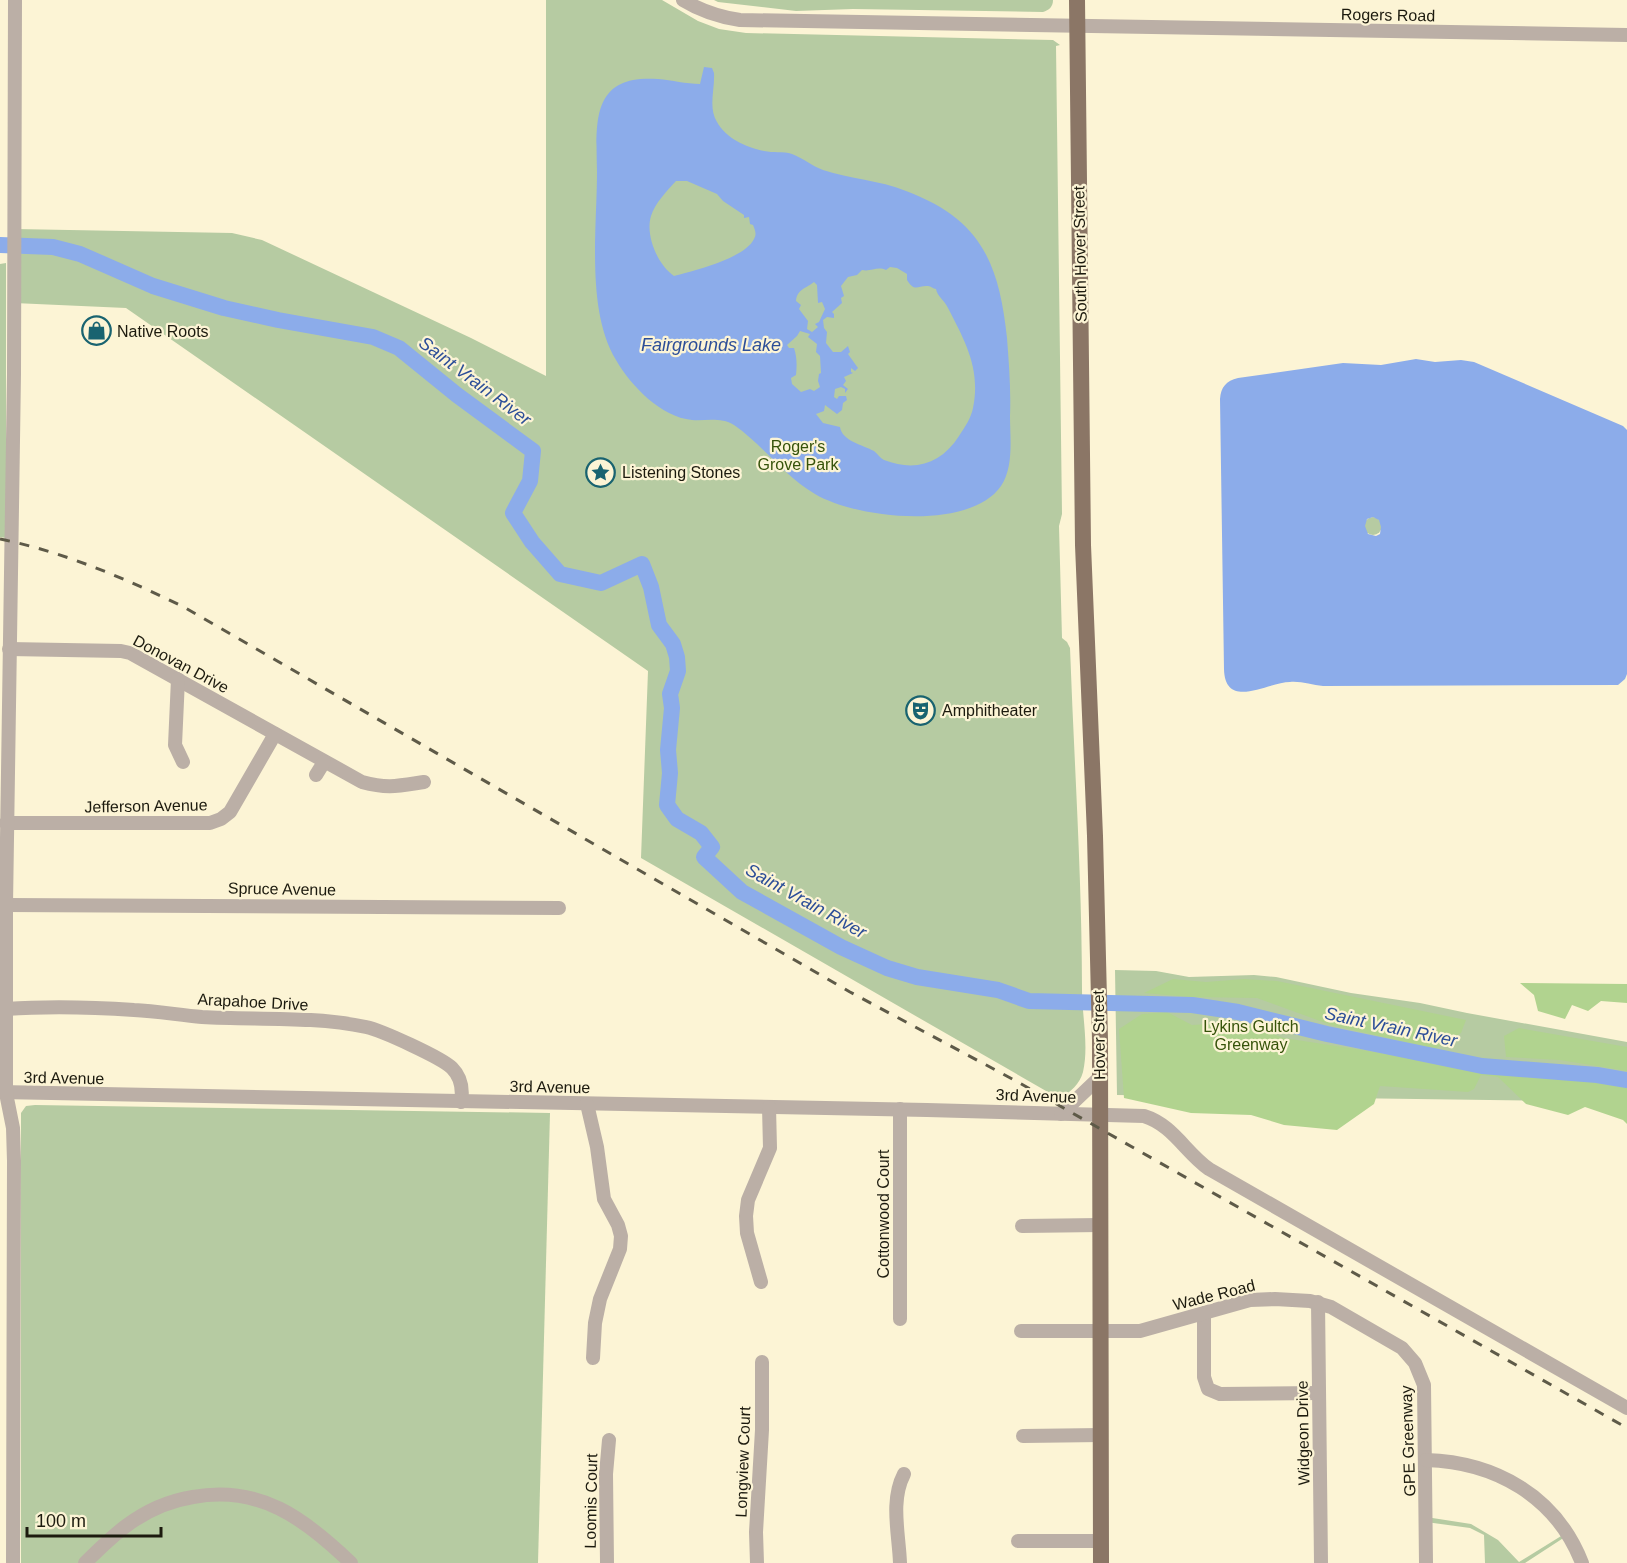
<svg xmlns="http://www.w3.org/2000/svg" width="1627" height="1563" viewBox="0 0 1627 1563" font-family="Arial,sans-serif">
<rect width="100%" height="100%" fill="#fcf4d5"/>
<g fill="#b6cba2">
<path d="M546 0H662L698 21 719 29 746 33 1053 40 1060 45 1056 46 1062 514 1059 526 1062 638 1067 642 1070 648C1074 761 1082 876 1082 990 1082 1016 1089 1046 1083 1072 1080 1084 1070 1092 1060 1099L641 858 648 671 126 308 14 303 15 229 232 233 262 240 471 338 546 376Z"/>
<path d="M714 0H1053C1053 7 1049 10 1043 12L853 9 796 11 718 2Z"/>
<path d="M6 263V538L0 537V264Z"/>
<circle cx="1373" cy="526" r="9"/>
<path d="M1115 970 1156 971 1189 977 1254 975 1276 977 1351 993 1420 1003 1467 1013 1627 1042V1102L1117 1095Z"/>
<path d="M35 1105 550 1113 538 1563H21V1113L26 1106Z"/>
<path d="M1426 1517 1471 1524 1498 1540 1519 1562 1566 1533 1568 1535 1525 1563H1485L1484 1535 1470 1528 1426 1522Z"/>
</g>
<g fill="#b1d38f">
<path d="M1173 979 1206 982 1244 979 1277 981 1466 1020 1461 1033 1435 1049 1331 1025 1257 998 1190 997 1144 993Z"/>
<path d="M1520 983 1627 984V1003L1601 1001 1588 1011 1572 1005 1565 1019 1538 1011 1534 995Z"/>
<path d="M1167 1012 1192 1025 1242 1022 1284 1038 1485 1069 1627 1084V1124L1623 1120 1585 1107 1568 1115 1526 1104 1498 1077 1481 1075 1474 1089 1468 1092 1380 1086 1374 1104 1337 1130 1284 1125 1251 1115 1191 1113 1124 1098 1119 1029 1142 1014Z"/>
<path d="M1519 1028 1627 1047V1071L1560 1060 1506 1057 1504 1036Z"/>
</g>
<g fill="#8cacea" fill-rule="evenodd">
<path d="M704 67 712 68 714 73C715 90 708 107 717 122 726 138 745 147 764 151 773 153 783 151 792 154 803 158 812 166 823 170 850 179 879 180 906 191 981 219 999 263 1007 338 1009 364 1011 390 1010 416 1010 438 1014 467 1001 486 970 531 857 519 815 494 784 476 763 445 734 425 721 417 706 421 692 420 661 417 631 386 616 360 586 310 597 229 597 172 596 121 591 74 658 79 672 80 686 84 700 84ZM676 181H687L717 194 723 201 744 215V218L749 217 750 224 753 225C755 230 757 234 754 239 745 258 694 271 674 276 658 265 645 236 651 216 655 203 667 191 676 181ZM890 267 897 268 907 274V280C915 293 918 285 928 286 931 286 933 289 936 289 937 296 945 301 948 308 965 341 981 369 973 408 971 418 965 427 959 436 941 464 915 472 884 460 880 458 878 454 874 451 863 445 842 441 840 427L823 423 816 414 824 411 825 405 837 414 842 410 843 403 847 400 846 396H839L837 399 834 397 835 389 841 387 845 389V393L848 389 843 385 846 381 844 377 853 373 851 372V368L855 371 858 368 848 354 850 352 848 346 841 352H833L826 343 827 332 824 328 823 320 827 317 834 318V314L832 312 842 303 841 298 844 296 841 286 848 277 857 275 862 270C871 272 877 266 886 270ZM814 282 817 285 818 303 822 302 825 309 819 322 815 324 818 327 812 332 807 329 808 321 799 309 801 305 796 301C797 289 807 288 814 282ZM800 331 810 334 808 337 817 344 816 352 820 356 821 373 819 374 818 381 820 387 814 391 810 389 801 392 792 384 791 378 796 375C797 366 797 357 794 348H789L787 345 797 336Z"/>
<path d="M1416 359 1435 362 1461 360 1474 362 1623 426 1627 430V674L1625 679 1618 685 1323 686C1312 685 1301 681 1290 682 1268 682 1225 711 1224 669L1220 399C1221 387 1226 381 1238 378L1343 363 1381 365ZM1373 517 1379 520 1381 527 1380 534 1376 536 1368 534 1365 526 1367 519Z"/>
</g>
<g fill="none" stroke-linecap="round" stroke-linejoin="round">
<path stroke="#8cacea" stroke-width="16" d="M0 245 53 247 80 254 153 286 224 308 278 320 373 337 399 348 457 395 533 451 530 481 513 513 532 542 560 574 601 583 642 564 651 587 659 625 673 644 677 657 678 671 670 694 672 708 668 750 670 773 667 805 677 819 701 833 712 847 704 857 742 892 841 947 887 968 917 977 998 990 1029 1001 1192 1005 1212 1008 1238 1012 1327 1034 1482 1066 1597 1075 1627 1080"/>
<g stroke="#bbafa6" stroke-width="14">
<path d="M683 0C701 11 719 17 740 20L1627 35"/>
<path d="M9 649 121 651 130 653 362 782C388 789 398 786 424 782"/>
<path d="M178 679 175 745 183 762"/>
<path d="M316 775 324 762"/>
<path d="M6 823H210L221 819 230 812 275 734"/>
<path d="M6 905 559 908"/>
<path d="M6 1009C48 1006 91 1007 134 1010 156 1011 179 1015 202 1017 256 1020 313 1016 366 1027 381 1030 442 1058 452 1068 461 1077 463 1090 461 1102"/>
<path d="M0 1092 927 1110 1144 1116C1173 1125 1185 1152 1209 1169L1627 1408"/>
<path d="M587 1104 597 1147 604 1199 618 1225 621 1236 620 1249 600 1299 595 1323 593 1358"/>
<path d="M1061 1114 1100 1077"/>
<path d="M1022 1226 1100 1225"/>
<path d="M761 1282 747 1233 746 1216 748 1200 770 1148 769 1107"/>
<path d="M1318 1302 1321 1563"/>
<path d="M1204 1313V1377L1208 1389 1220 1394 1319 1393"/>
<path d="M900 1319V1109"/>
<path d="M1021 1331H1140L1250 1300 1275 1299 1310 1301 1331 1307 1402 1348 1415 1363 1424 1385 1426 1563"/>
<path d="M1023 1436 1101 1435"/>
<path d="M1426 1460C1495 1462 1556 1496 1582 1563"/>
<path d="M1018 1541H1101"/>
<path d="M13 1563 14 1161 13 1128 6 1093V905L14 374 15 0"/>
<path d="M85 1563C98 1550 111 1537 126 1526 146 1511 168 1501 193 1497 260 1485 304 1518 351 1563"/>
<path d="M607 1563 606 1474 609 1440"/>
<path d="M757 1563 756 1532 762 1430V1362"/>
<path d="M900 1563C899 1534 890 1501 904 1474"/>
</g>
<path stroke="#8b7666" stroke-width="16" d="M1077 0 1083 545 1095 836 1100 1040 1101 1563"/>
<path stroke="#5e5a48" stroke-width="3" stroke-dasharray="10 10" stroke-linecap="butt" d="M0 539C64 552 124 578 182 606L850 992 1016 1081 1627 1428"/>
</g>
<defs>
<symbol id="shop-ring" viewBox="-11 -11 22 22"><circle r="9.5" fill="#fcf4d5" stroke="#196370" stroke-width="1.5"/><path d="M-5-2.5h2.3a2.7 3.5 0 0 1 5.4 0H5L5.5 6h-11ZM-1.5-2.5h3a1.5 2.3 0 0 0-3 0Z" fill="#196370"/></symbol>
<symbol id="sight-ring" viewBox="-11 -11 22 22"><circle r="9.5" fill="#fcf4d5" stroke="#196370" stroke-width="1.5"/><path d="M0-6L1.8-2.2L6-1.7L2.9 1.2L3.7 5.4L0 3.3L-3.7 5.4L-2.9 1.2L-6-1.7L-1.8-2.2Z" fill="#196370"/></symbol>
<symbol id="theatre-ring" viewBox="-11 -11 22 22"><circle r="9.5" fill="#fcf4d5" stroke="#196370" stroke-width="1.5"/><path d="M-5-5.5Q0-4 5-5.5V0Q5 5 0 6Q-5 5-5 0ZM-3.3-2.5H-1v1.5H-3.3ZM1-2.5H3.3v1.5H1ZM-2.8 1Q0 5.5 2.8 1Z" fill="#196370"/></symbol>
</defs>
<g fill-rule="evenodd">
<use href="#shop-ring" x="80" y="314" width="33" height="33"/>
<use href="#sight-ring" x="584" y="456" width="33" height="33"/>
<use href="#theatre-ring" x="904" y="694" width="33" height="33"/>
</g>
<g text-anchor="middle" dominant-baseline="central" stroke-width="4.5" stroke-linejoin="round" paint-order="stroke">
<g font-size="16" fill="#1c1a0e" stroke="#fcf4d5">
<text transform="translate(1388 15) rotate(1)">Rogers Road</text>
<text transform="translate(1080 254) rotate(-91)">South Hover Street</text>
<text transform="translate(181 664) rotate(28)">Donovan Drive</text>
<text transform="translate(146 806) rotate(-1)">Jefferson Avenue</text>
<text transform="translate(282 889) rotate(1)">Spruce Avenue</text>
<text transform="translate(253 1002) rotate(3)">Arapahoe Drive</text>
<text transform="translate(1099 1035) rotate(-91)">Hover Street</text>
<text transform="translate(64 1078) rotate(1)">3rd Avenue</text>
<text transform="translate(550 1087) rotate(1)">3rd Avenue</text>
<text transform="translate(1036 1096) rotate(2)">3rd Avenue</text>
<text transform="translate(883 1214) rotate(-90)">Cottonwood Court</text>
<text transform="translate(1214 1295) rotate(-14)">Wade Road</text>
<text transform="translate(1303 1433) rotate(-91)">Widgeon Drive</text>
<text transform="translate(1408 1441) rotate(-92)">GPE Greenway</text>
<text transform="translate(743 1462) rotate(-88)">Longview Court</text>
<text transform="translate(591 1501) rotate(-89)">Loomis Court</text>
</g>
<g font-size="16" fill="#1c1a0e" stroke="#fcf4d5" text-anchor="start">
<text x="117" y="331">Native Roots</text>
<text x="622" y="472">Listening Stones</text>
<text x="942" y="710">Amphitheater</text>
</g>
<g font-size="16" fill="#36530a" stroke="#fcf4d5">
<text x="798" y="446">Roger's<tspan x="798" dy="18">Grove Park</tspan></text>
<text x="1251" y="1026">Lykins Gultch<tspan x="1251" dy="18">Greenway</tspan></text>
</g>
<g font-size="18" font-style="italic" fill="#2c4e98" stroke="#fcf4d5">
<text x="711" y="345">Fairgrounds Lake</text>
<text transform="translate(475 381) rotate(37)">Saint Vrain River</text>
<text transform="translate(806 901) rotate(29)">Saint Vrain River</text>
<text transform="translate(1391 1027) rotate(12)">Saint Vrain River</text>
</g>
</g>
<path d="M27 1527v9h134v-9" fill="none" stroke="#1c1a0e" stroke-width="3"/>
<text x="36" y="1527" font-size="18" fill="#1c1a0e" stroke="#fcf4d5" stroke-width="4.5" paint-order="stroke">100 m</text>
</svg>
